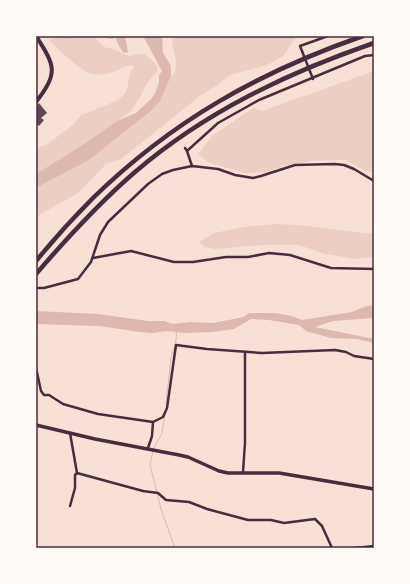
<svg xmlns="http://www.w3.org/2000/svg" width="410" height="584" viewBox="0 0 410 584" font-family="'Sofia Sans Condensed',sans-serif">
<rect width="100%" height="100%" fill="#f7e1d7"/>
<g fill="#ebcfc5">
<path d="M62 36 94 38 104 47 113 49 129 56 138 54H145L155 63 158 70 146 85 139 99 130 112 87 142 36 174V148L46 145 73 125 81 115 116 101 124 95 127 89 130 74 134 66C126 64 121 69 114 72 107 74 96 76 89 73 80 70 55 47 49 39Z"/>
<path d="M173 36H297L283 56 267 65 230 75 216 86 200 96 121 159 106 164 78 193 36 217V188L89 160 151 111 160 101 171 76 175 72 176 62 172 42Z"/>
<path d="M374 71 373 172 365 171 346 160 313 161 283 166 267 172 245 173 209 163 198 154 212 136 253 108 262 111Z"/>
<path d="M274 224 298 225 374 234V257L356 259 325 254 299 245H262L215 249 205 247 199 242 214 233 244 227Z"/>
</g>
<g fill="#dcb8b0">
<path d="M101 36H125L128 52 124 53C120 48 117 44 116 38L110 39Z"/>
<path d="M143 36H162L163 53 171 66V76L160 101 151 111 89 160 36 188V174L87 142 117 121 136 113 151 99 155 93 159 83V75L162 71Z"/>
<path d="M374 305V318L333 321 315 327 374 339V343L357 339 331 338 306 331 299 325 269 320 251 319 234 329 213 332 185 333 167 331 152 333 140 332 99 326 36 324V311L98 314 148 321H164L173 324 190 322 213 323 244 317 249 313H275L292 316 302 320 352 312 367 306Z"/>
</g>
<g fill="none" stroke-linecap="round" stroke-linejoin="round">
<g stroke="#dcb8b0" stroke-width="1">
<path d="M166 403C168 388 169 373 171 358 173 349 178 340 176 331"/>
<path d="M154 448 162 433 165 414"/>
<path d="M153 451 150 465 161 509 175 548"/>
</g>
</g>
<path fill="#644757" d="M39 103 47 113 41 118 44 120 39 126 36 123V107Z"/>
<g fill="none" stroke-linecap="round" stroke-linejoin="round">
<g stroke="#4a2c40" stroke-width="2.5">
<path d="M313 79 300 46 328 36"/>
<path d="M185 148 187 151 192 166"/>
<path d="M187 151 218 123 259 100 365 56 374 55"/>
<path d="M93 258 131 251 174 262H193L226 257H248L269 253 290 255 331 268 374 269"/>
<path d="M36 288H44L78 279 91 262 100 235 108 222 148 184 162 174 173 170 192 166 218 169 235 175 253 178 261 176 295 165 335 164 344 165 354 169 374 181"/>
<path d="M36 368 41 391 44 395H49L63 404 98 414 153 422 163 417 167 408 176 345 207 349 262 353 335 350 346 352 354 356 374 359"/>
<path d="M70 433 77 473 143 491 158 493 166 500 189 502 207 509 248 520H271L284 523 315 519 322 526 332 548"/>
<path d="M148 448 152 436 153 422"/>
<path d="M243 472 245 443V352"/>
<path d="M70 506 75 488V475L77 473"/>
<path d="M355 548 374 546"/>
</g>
<path stroke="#4a2c40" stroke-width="3.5" d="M36 425 95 439 179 455 188 457 219 471 228 473H279L374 489"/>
<path stroke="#4a2c40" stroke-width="4" d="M36 102C59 72 55 66 36 36"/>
<g stroke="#4a2c40" stroke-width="4.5">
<path d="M36 261C54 239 73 218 93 198 172 121 259 72 363 36"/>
<path d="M36 274C67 238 99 203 135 172 205 112 287 73 374 43"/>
</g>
</g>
<rect width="410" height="584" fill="none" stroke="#fffaf5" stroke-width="74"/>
<rect x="37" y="37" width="336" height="510" fill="none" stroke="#4a2c40" stroke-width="1.5"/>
</svg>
